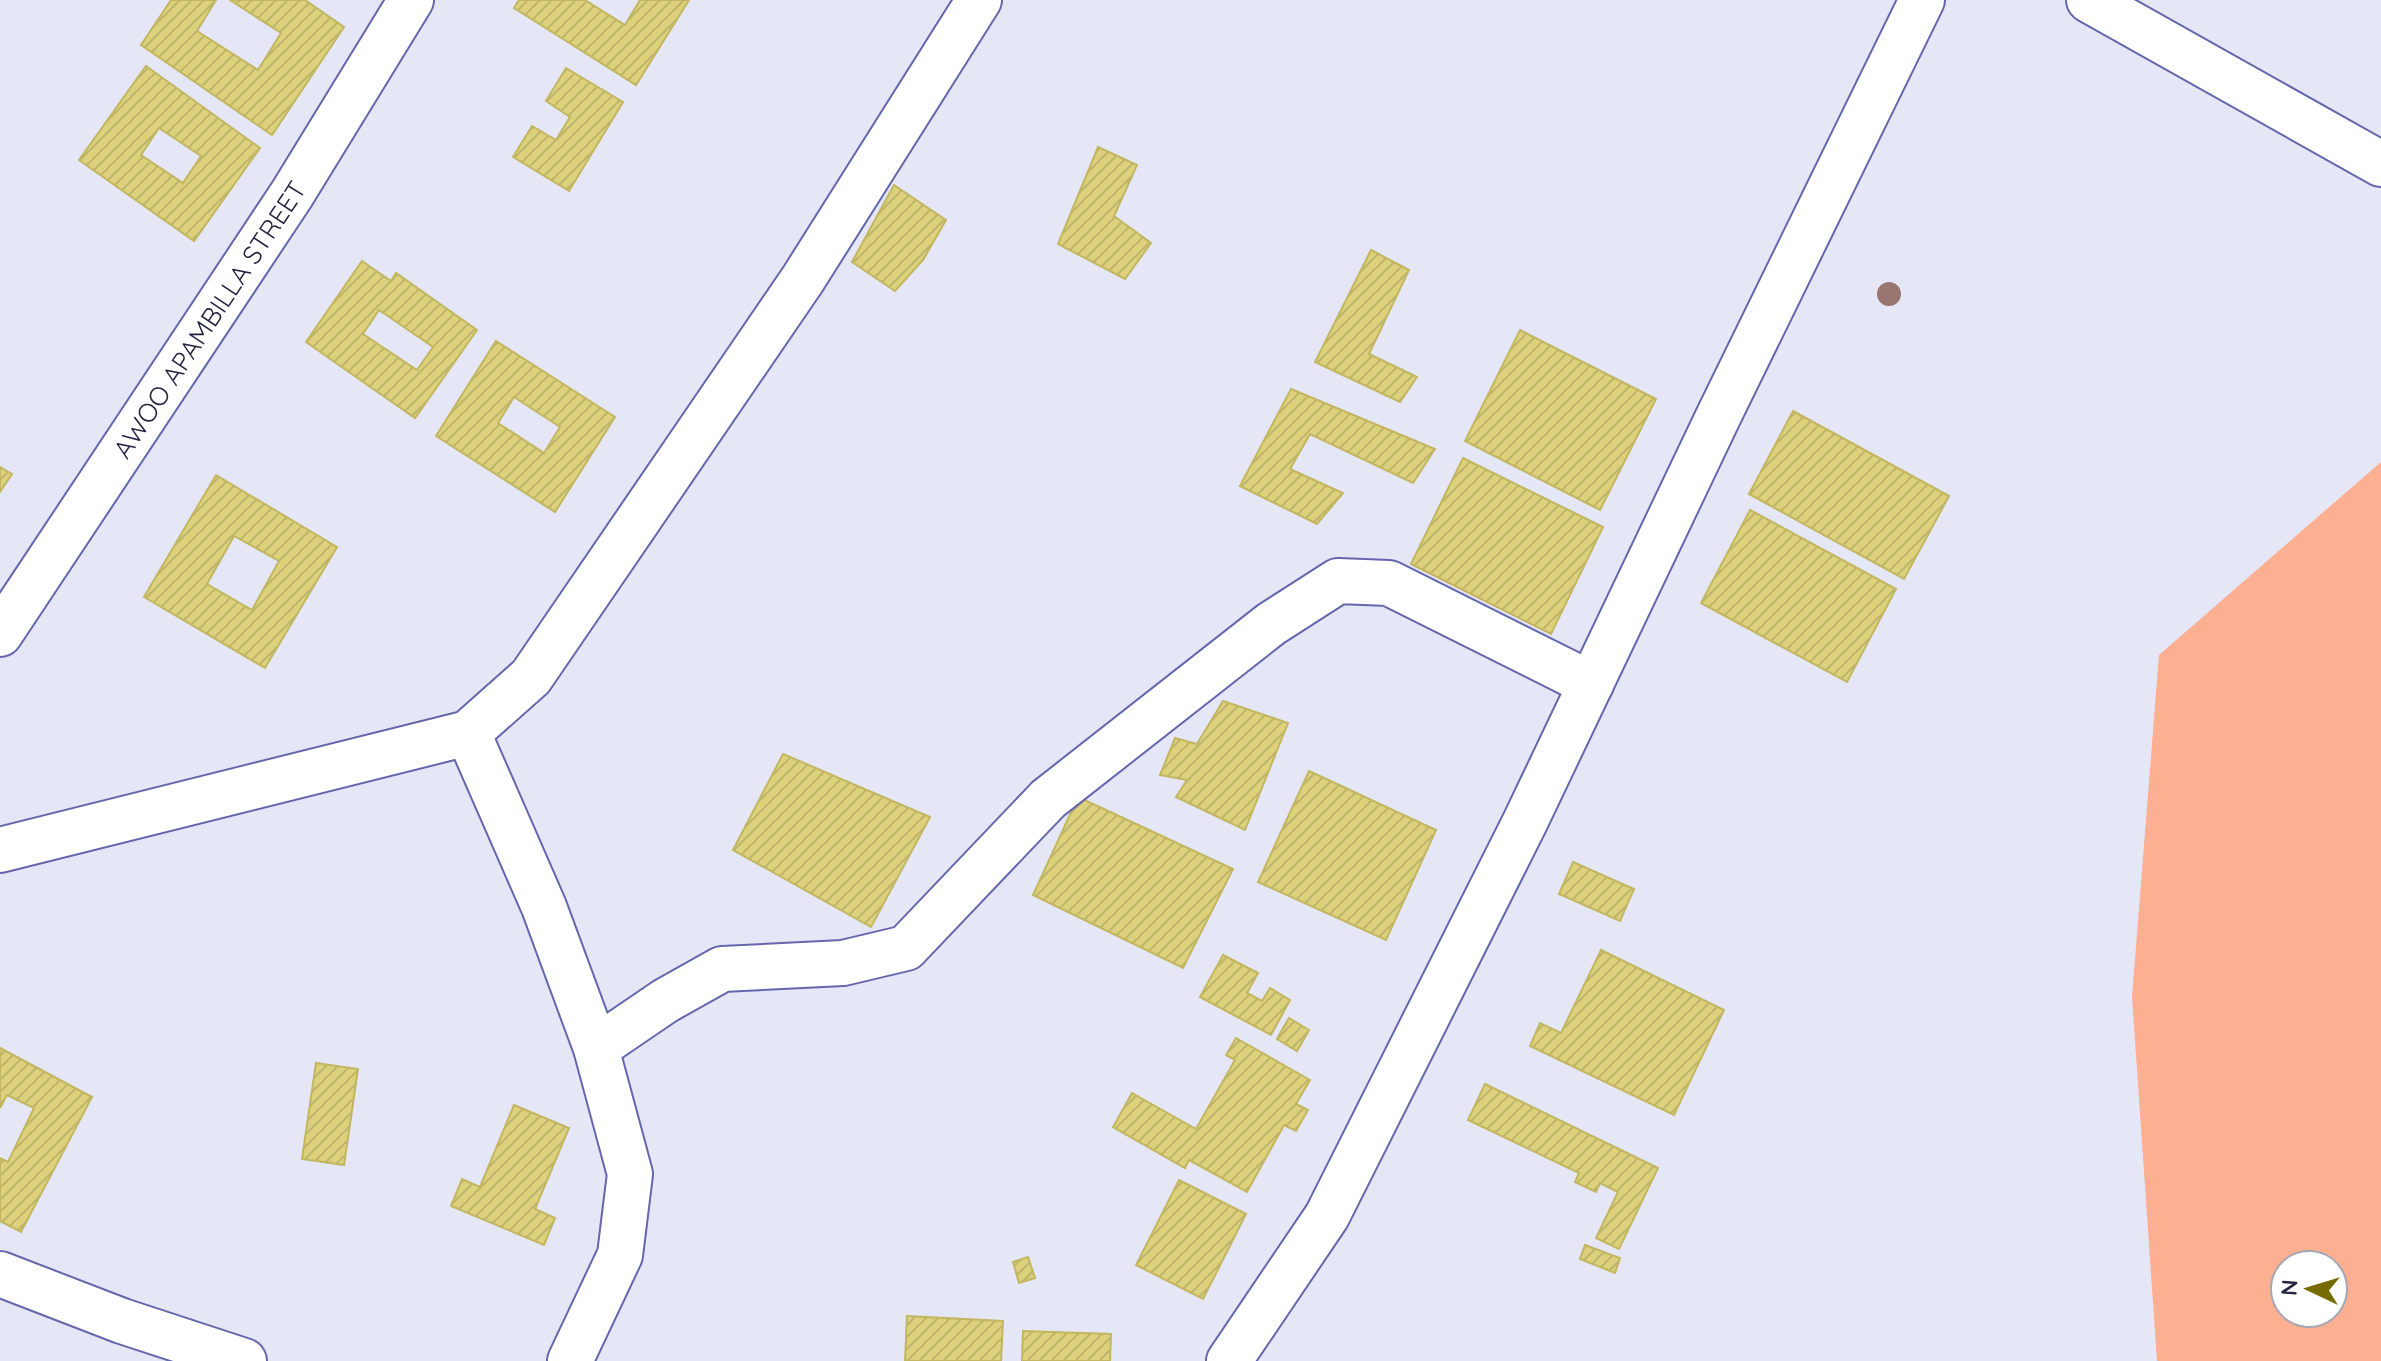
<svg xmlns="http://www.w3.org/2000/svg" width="2381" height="1361" viewBox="0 0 2381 1361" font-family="Quicksand,sans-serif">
<defs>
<pattern id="building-hatch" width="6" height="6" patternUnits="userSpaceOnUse" patternTransform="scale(2)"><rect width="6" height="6" fill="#ddd27b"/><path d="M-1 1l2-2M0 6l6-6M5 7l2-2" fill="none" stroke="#beb46c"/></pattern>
</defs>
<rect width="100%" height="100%" fill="#e5e7f7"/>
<path fill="#fcaf91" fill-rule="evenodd" d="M2381 462V1361H2157L2132 997 2159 655ZM2285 1265H2333V1313H2285Z"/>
<g fill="url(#building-hatch)" stroke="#c2b660" stroke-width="2" fill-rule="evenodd">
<path d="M171 0H216L197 31 258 70 281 33 230 0H305L344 27 272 135 141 45Z"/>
<path d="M519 0H585L625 25 640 0H689L636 85 514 8Z"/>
<path d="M146 66 260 148 194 241 79 160ZM159 128 201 156 183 183 141 155Z"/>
<path d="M566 68 623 102 569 191 513 157 532 126 556 140 570 117 546 101Z"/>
<path d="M1098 147 1137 165 1114 216 1151 243 1125 279 1058 244Z"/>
<path d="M894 185 946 220 923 260 895 291 852 262Z"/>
<path d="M1371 250 1409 270 1369 354 1417 377 1400 402 1315 362Z"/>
<path d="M362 261 391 281 396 273 477 330 415 418 306 342ZM379 310 433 347 417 370 363 334Z"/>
<path d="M1520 330 1656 399 1600 510 1465 441Z"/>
<path d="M496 341 615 417 555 512 436 436ZM514 397 560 427 544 453 498 423Z"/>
<path d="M1291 389 1435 449 1413 483 1310 434 1290 469 1343 493 1317 524 1240 486Z"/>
<path d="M1793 411 1949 496 1904 579 1749 494Z"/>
<path d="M1463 458 1603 527 1551 634 1411 564Z"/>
<path d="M0 467 12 474 0 492Z"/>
<path d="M216 475 337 547 265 668 144 597ZM234 536 279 561 252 610 207 584Z"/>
<path d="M1750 510 1896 589 1847 682 1701 603Z"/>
<path d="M1223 701 1288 723 1245 830 1176 797 1187 780 1160 775 1175 738 1197 744Z"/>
<path d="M783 754 930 817 871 927 733 850Z"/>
<path d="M1309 771 1436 830 1386 940 1258 882Z"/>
<path d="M1078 797 1233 869 1183 968 1033 895Z"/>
<path d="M1573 862 1634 889 1620 921 1559 894Z"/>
<path d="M1601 950 1724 1010 1674 1115 1530 1046 1540 1023 1561 1033Z"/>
<path d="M1223 955 1258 973 1247 993 1262 1001 1270 988 1290 1000 1271 1035 1200 997Z"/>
<path d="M1289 1018 1309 1030 1297 1051 1277 1039Z"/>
<path d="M1236 1038 1310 1080 1296 1104 1308 1110 1296 1131 1284 1125 1247 1192 1189 1160 1185 1168 1113 1127 1132 1093 1196 1129 1235 1060 1226 1055Z"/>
<path d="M0 1048 92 1097 21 1232 0 1221V1158L8 1162 34 1108 7 1095 0 1108Z"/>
<path d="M316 1063 358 1069 344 1165 302 1159Z"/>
<path d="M1485 1084 1658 1168 1619 1249 1596 1238 1618 1192 1600 1183 1596 1192 1575 1182 1579 1173 1468 1120Z"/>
<path d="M514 1105 569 1128 535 1209 555 1218 544 1245 451 1206 462 1179 480 1187Z"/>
<path d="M1179 1180 1246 1214 1203 1299 1136 1265Z"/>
<path d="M1585 1245 1620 1258 1615 1273 1580 1259Z"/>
<path d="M1028 1257 1035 1278 1019 1283 1013 1262Z"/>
<path d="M907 1316 1003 1321 1001 1361H905Z"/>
<path d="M1023 1331 1111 1334 1110 1361H1022Z"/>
</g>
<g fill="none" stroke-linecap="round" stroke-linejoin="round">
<defs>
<g id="street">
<path d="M2089 0 2381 164"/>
<path id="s1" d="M0 634 292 194 411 0"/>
<path d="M468 733 544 907 596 1048 630 1174 620 1255 570 1361"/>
<path d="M0 850 468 733 531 677 803 279 979 0"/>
<path d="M596 1048 665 1001 722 969 843 963 906 948 1048 799 1271 624 1338 581 1389 583 1591 684"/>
<path d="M0 1274 122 1321 244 1361"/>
<path d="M1229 1361 1327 1216 1525 822 1718 417 1922 0"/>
</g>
</defs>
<use href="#street" stroke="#6566ac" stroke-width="48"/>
<use href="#street" stroke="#fff" stroke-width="44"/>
</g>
<circle fill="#98766f" cx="1889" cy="294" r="12"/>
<g text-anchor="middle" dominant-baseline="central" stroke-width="6" stroke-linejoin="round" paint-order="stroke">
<g font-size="26" fill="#242442" stroke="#fff">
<text stroke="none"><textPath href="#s1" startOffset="378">AWOO APAMBILLA STREET</textPath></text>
</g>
</g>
<g transform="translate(2309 1289) rotate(274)"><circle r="38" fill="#ffffff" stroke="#a7a7b3" stroke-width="2"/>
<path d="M0-6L14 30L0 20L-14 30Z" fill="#776b04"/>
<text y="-12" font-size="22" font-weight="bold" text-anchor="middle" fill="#242442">N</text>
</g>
</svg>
